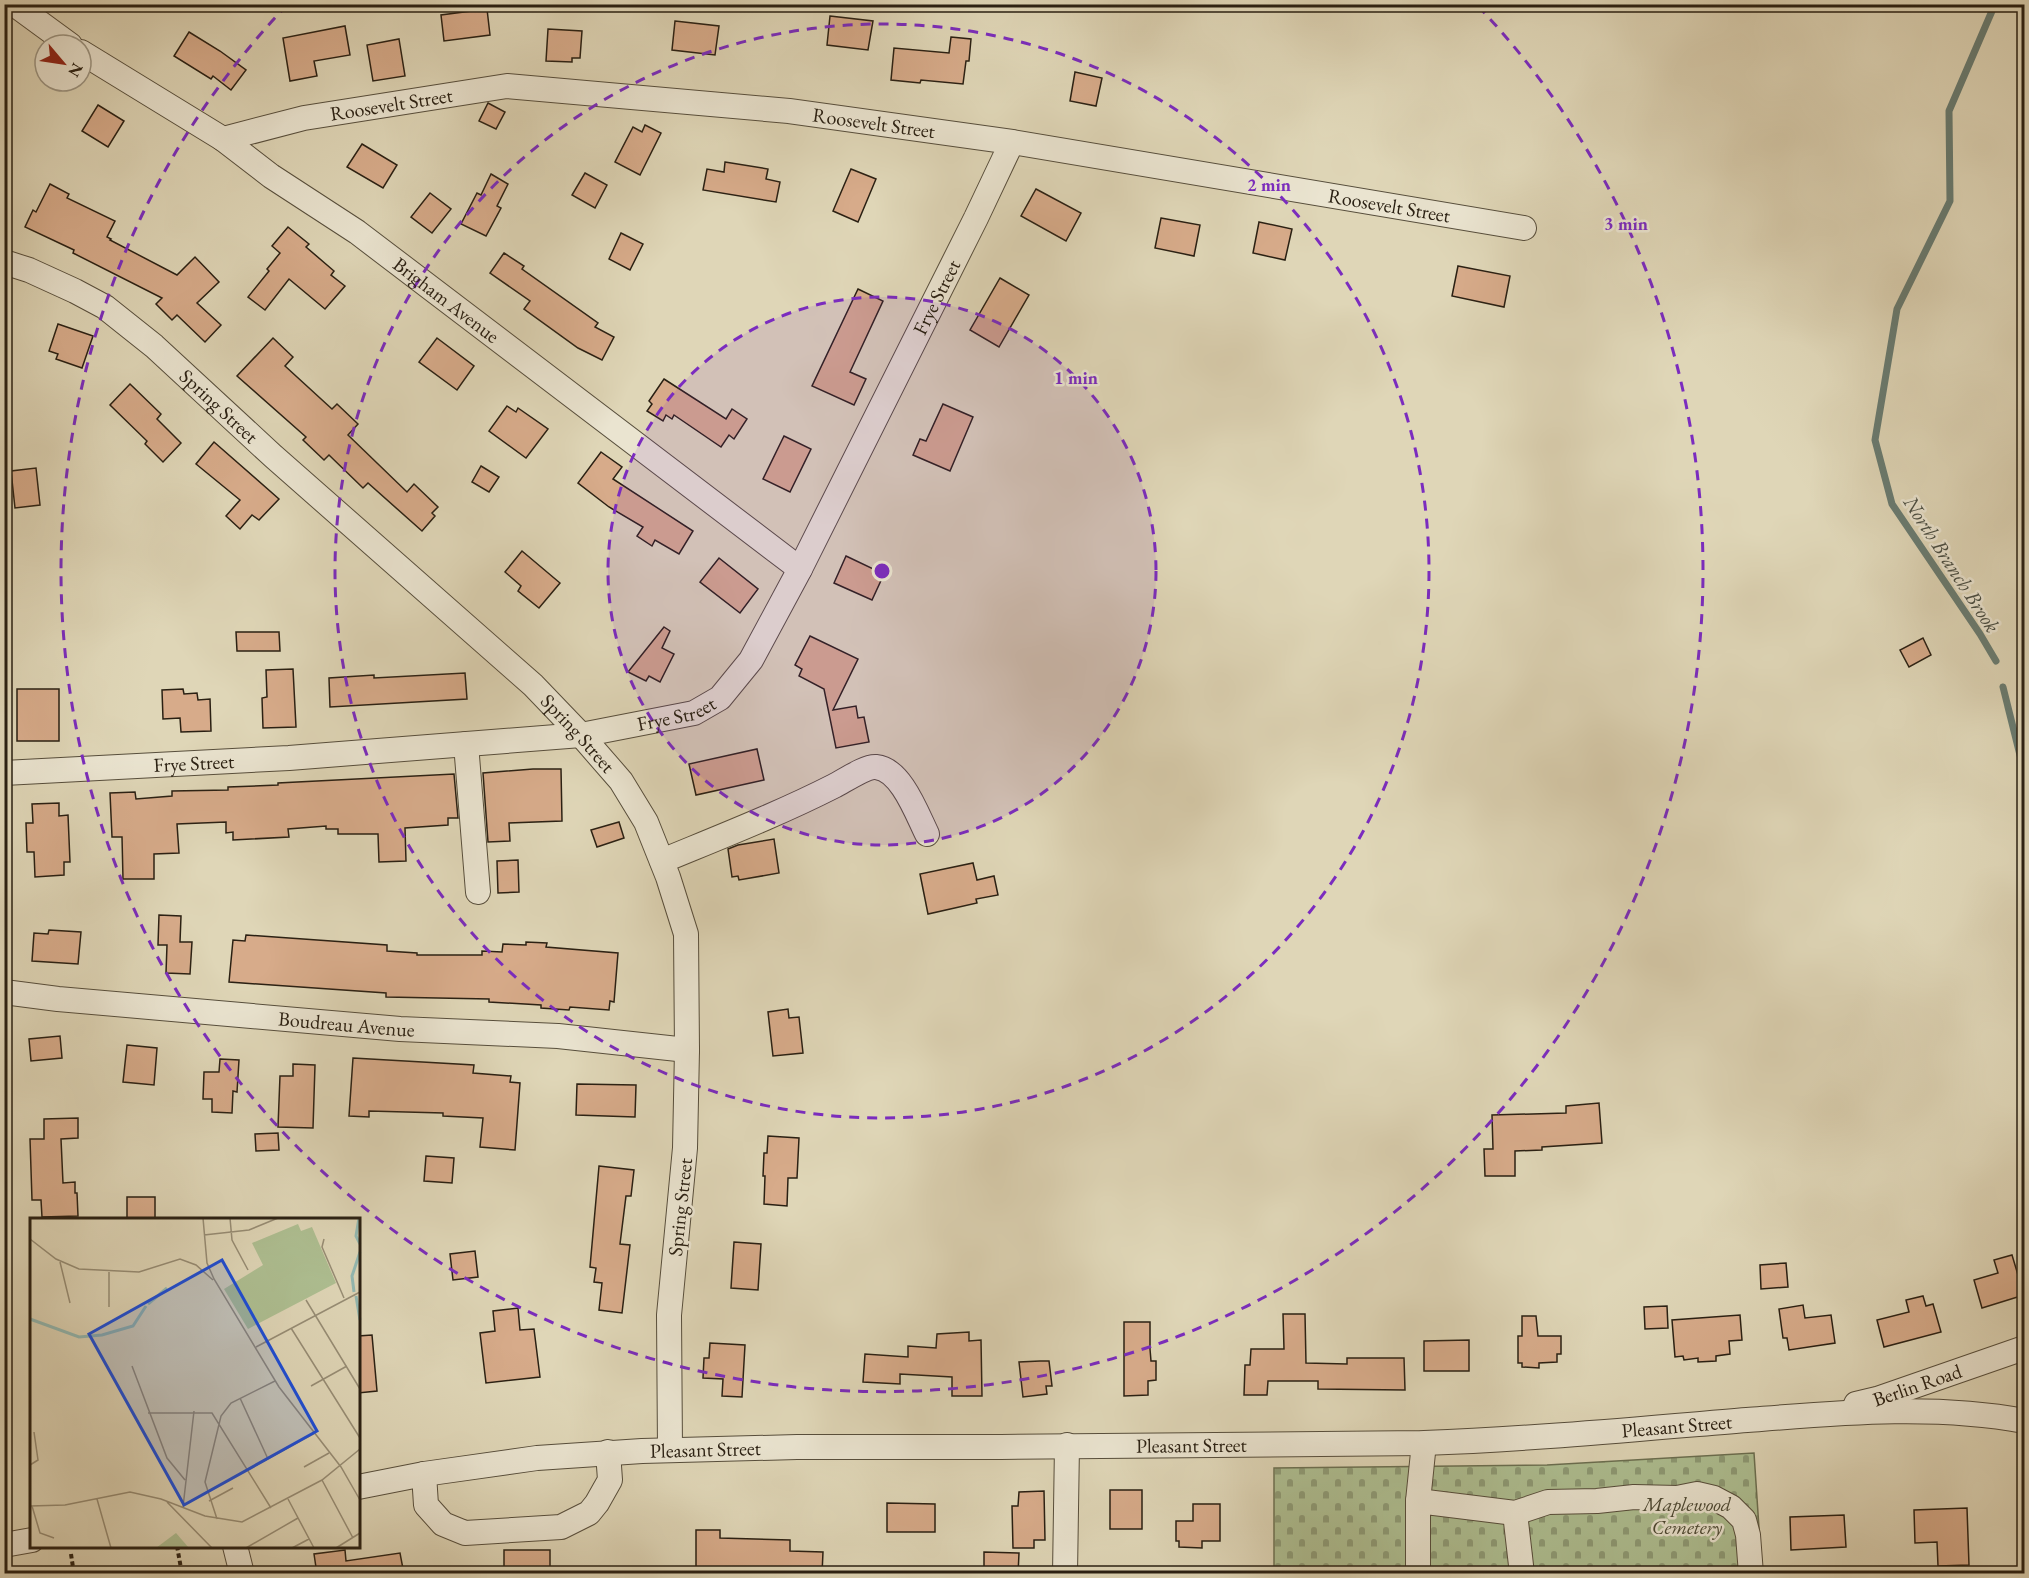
<svg xmlns="http://www.w3.org/2000/svg" width="2029" height="1578" viewBox="0 0 2029 1578" font-family="'EB Garamond',serif">
<defs>
<pattern id="cemetery-stones" width="16" height="16" patternUnits="userSpaceOnUse" patternTransform="scale(1.5)"><rect width="16" height="16" fill="#aebf92"/><path d="M2 7V4a2 2 0 0 1 4 0v3zM10 15v-3a2 2 0 0 1 4 0v3z" fill="#8e9b76"/></pattern>
</defs>
<rect width="100%" height="100%" fill="#dfd6b7"/>
<filter id="stains"><feTurbulence type="fractalNoise" baseFrequency=".00333" numOctaves="4"/><feColorMatrix values="0 0 0 0 .2 0 0 0 0 .09 0 0 0 0 .02 0 0 0 .5 -.17"/></filter>
<radialGradient id="worn" r=".72"><stop offset=".6" stop-color="#630" stop-opacity="0"/><stop offset="1" stop-color="#630" stop-opacity=".3"/></radialGradient>
<path fill="url(#cemetery-stones)" stroke="#6c7052" stroke-width="1.5" d="M1754 1453 1762 1573H1274V1468L1547 1465Z"/>
<g fill="none" stroke-linecap="round" stroke-linejoin="round">
<g stroke="#697c72" stroke-width="7">
<path d="M1995 4 1949 111 1950 201 1897 309 1875 440 1892 504 1980 634 1996 661"/>
<path d="M2003 687 2024 771"/>
</g>
</g>
<g fill="#d7ab8a" stroke="#2a2013" stroke-width="1.5">
<path d="M487 9 490 35 444 41 441 15Z"/>
<path d="M830 16 873 21 868 50 827 45Z"/>
<path d="M675 21 719 26 715 55 672 50Z"/>
<path d="M345 26 350 55 314 61 317 76 290 81 283 38Z"/>
<path d="M548 29 582 31 580 58H572V62L546 61Z"/>
<path d="M189 32 220 51 246 70 231 90 213 76 211 79 174 56Z"/>
<path d="M951 37 971 39 969 61H966L963 84 921 80 920 83 891 80 894 48 949 53Z"/>
<path d="M399 39 405 76 373 81 367 45Z"/>
<path d="M1075 72 1102 78 1096 106 1070 101Z"/>
<path d="M488 103 505 112 496 129 479 121Z"/>
<path d="M98 105 124 121 108 147 82 131Z"/>
<path d="M645 125 661 133 640 175 615 162 633 127 642 132Z"/>
<path d="M362 144 397 165 383 188 347 167Z"/>
<path d="M725 162 768 169 766 179 780 182 776 202 703 190 707 169 724 172Z"/>
<path d="M851 169 876 179 858 222 833 211Z"/>
<path d="M585 173 607 185 595 208 572 195Z"/>
<path d="M491 174 508 184 497 206 501 208 486 236 461 224 477 193 481 195Z"/>
<path d="M50 184 69 194 67 198 115 221 107 237 111 239 110 240 177 275 195 257 219 282 197 303 221 325 205 342 177 315 172 320 156 304 162 298 73 253 74 250 25 227 33 210 36 212Z"/>
<path d="M1036 189 1081 213 1066 241 1021 216Z"/>
<path d="M430 193 451 209 432 233 411 217Z"/>
<path d="M1161 218 1200 225 1194 256 1155 248Z"/>
<path d="M1259 222 1292 229 1285 260 1253 253Z"/>
<path d="M288 227 309 244 306 247 334 271 331 275 345 286 325 309 289 279 265 310 248 297 269 271 267 269 280 253 272 246Z"/>
<path d="M621 233 643 244 630 270 609 259Z"/>
<path d="M504 253 524 266 522 269 598 323 595 327 614 337 602 360 578 348 524 309 530 301 490 273Z"/>
<path d="M1458 266 1510 276 1504 307 1452 296Z"/>
<path d="M1000 278 1029 295 999 347 970 330Z"/>
<path d="M858 289 883 301 850 372 866 379 854 405 812 386Z"/>
<path d="M58 324 93 336 82 368 56 359 58 354 49 351Z"/>
<path d="M273 338 293 357 285 366 332 409 337 404 358 424 348 435 407 492 414 484 438 507 432 513 435 516 422 531 368 483 363 488 329 455 324 460 303 440 306 437 237 376Z"/>
<path d="M437 338 474 366 457 390 419 362Z"/>
<path d="M664 379 726 419 732 409 747 419 734 439 729 435 721 447 674 415 672 419 666 415 663 421 647 411 652 404 649 401Z"/>
<path d="M130 384 161 414 157 419 181 443 163 462 145 444 147 441 110 405Z"/>
<path d="M943 404 973 417 950 471 913 455 920 439 926 441Z"/>
<path d="M507 406 516 412 518 408 548 429 526 458 489 431Z"/>
<path d="M784 436 811 449 790 492 763 479Z"/>
<path d="M214 442 279 499 259 520 252 515 240 529 226 516 240 500 196 464Z"/>
<path d="M601 452 622 467 613 479 693 531 679 554 655 540 652 546 637 536 643 527 609 507 578 483Z"/>
<path d="M481 466 499 477 489 492 472 482Z"/>
<path d="M36 468 40 505 15 508 11 471Z"/>
<path d="M522 551 560 583 539 608 518 591 521 586 505 572Z"/>
<path d="M846 556 884 574 872 600 834 583Z"/>
<path d="M719 558 758 589 740 613 700 582Z"/>
<path d="M664 627 670 631 662 648 674 654 660 682 649 676 646 681 628 672Z"/>
<path d="M236 632H279L280 651H237Z"/>
<path d="M810 636 858 659 833 710 856 706 858 718 864 717 869 742 836 748 824 689 799 676 802 669 795 665Z"/>
<path d="M1923 638 1931 655 1909 667 1900 650Z"/>
<path d="M293 669 296 727 263 728 262 698 267 697 266 670Z"/>
<path d="M465 673 467 699 330 707 329 678 374 675V678Z"/>
<rect x="17" y="689" width="42" height="52"/>
<path d="M183 689 184 694 197 693 198 700 210 699 211 731 181 732 180 718 163 719 162 690Z"/>
<path d="M757 749 764 780 696 795 689 764Z"/>
<path d="M533 769H561L562 821 509 823 510 841 488 842 483 773Z"/>
<path d="M454 774 458 818H448V825L405 828 406 861 379 862 378 834H338V829H326V826L288 829 289 837 233 840V832L226 833V822L177 824 179 853 154 854V879H123L122 837H112L110 793 135 792 136 799 172 796V791L228 790V787L278 785V783Z"/>
<path d="M59 803V816L68 815 70 862H64V875L35 877 34 852H27L26 823H33L32 804Z"/>
<path d="M619 822 624 838 597 847 591 830Z"/>
<path d="M774 839 779 873 739 880 738 876 732 877 728 849 738 845Z"/>
<path d="M518 860 519 892 498 893 497 861Z"/>
<path d="M973 863 977 880 994 876 998 895 976 899 977 903 928 914 920 874Z"/>
<path d="M159 915 181 916 180 942H192L190 974 166 973 167 945H158Z"/>
<path d="M49 930 81 932 78 964 32 961 34 933 48 934Z"/>
<path d="M246 935 387 945V951L417 953V955H482V951L502 952 503 944 526 945V942L547 943 546 947 618 953 614 1002 610 1001 609 1010 570 1007 569 1010 541 1008V1005L489 1002V999L386 997V993L229 982 233 940 245 941Z"/>
<path d="M788 1009 789 1018 799 1017 803 1053 773 1056 768 1012Z"/>
<path d="M60 1036 62 1058 31 1061 29 1039Z"/>
<path d="M127 1045 157 1048 154 1085 123 1082Z"/>
<path d="M353 1058 474 1065 473 1073 511 1076 510 1082 520 1083 515 1150 480 1147 483 1118 443 1116V1113L369 1111V1117L349 1116Z"/>
<path d="M220 1059 239 1060 237 1092 233 1091 232 1113 212 1112V1099H203L204 1072H219Z"/>
<path d="M293 1064 315 1065 313 1128 278 1127 280 1076H293Z"/>
<path d="M577 1084 636 1085 635 1117 576 1115Z"/>
<path d="M1599 1103 1602 1143 1542 1147V1150L1515 1151V1176H1485L1484 1149H1493L1492 1115 1566 1113V1106Z"/>
<path d="M78 1118V1138L61 1139 63 1183 75 1182V1193H77L78 1216 42 1217 41 1200H32L30 1139H44V1119Z"/>
<path d="M278 1133 279 1150 256 1151 255 1134Z"/>
<path d="M768 1136 799 1138 797 1178H788L787 1206 764 1204 765 1176H763L764 1153H767Z"/>
<path d="M426 1156 454 1158 452 1183 424 1181Z"/>
<path d="M599 1166 634 1170 631 1196H626L620 1244 630 1245 622 1313 599 1310 602 1283 594 1282 596 1268 590 1267Z"/>
<rect x="127" y="1197" width="28" height="22"/>
<path d="M734 1242 761 1244 758 1290 731 1288Z"/>
<path d="M475 1251 478 1277 453 1280 450 1254Z"/>
<path d="M2012 1255 2024 1295 1982 1308 1974 1280 1998 1273 1994 1260Z"/>
<path d="M1786 1263 1788 1287 1761 1289 1760 1265Z"/>
<path d="M1923 1296 1926 1306 1933 1304 1941 1332 1884 1347 1877 1320 1909 1312 1906 1300Z"/>
<path d="M1803 1305 1805 1318 1831 1315 1835 1343 1789 1350 1787 1338H1783L1779 1309Z"/>
<path d="M1667 1306 1668 1328 1645 1329 1644 1307Z"/>
<path d="M518 1308 520 1330 534 1329 540 1377 486 1383 480 1333 495 1331 493 1311Z"/>
<path d="M1283 1314H1305L1306 1363 1347 1364V1358H1404L1405 1390 1318 1389V1381H1268L1267 1395H1244L1245 1365H1250L1251 1349H1284Z"/>
<path d="M1740 1315 1742 1340 1729 1341 1730 1354 1716 1356V1361L1698 1362V1358L1684 1360 1683 1356 1675 1357 1672 1320Z"/>
<path d="M1522 1316H1536L1538 1336H1561V1354H1557V1362L1539 1363V1368L1522 1367V1363H1518V1336H1522Z"/>
<path d="M1124 1322H1150V1349L1151 1361H1156V1380L1148 1381V1395L1124 1396Z"/>
<path d="M969 1332V1341L981 1340 982 1396H952V1377L900 1374V1384L863 1382 865 1354 908 1357V1346L936 1348 937 1334Z"/>
<path d="M372 1335 377 1391 358 1393V1336Z"/>
<path d="M1469 1340V1371H1424V1341Z"/>
<path d="M710 1343 745 1345 742 1397 722 1396 723 1379 703 1378 704 1358H709Z"/>
<path d="M1040 1361H1049L1052 1386H1046L1047 1394 1023 1397 1019 1362Z"/>
<rect x="1110" y="1490" width="32" height="39"/>
<path d="M1044 1491 1045 1540H1034V1548H1013L1012 1506H1018L1019 1492Z"/>
<path d="M887 1503 935 1504V1532H887Z"/>
<path d="M1193 1504H1220V1541H1202V1548L1179 1547V1541H1176V1521H1193Z"/>
<path d="M1967 1508 1969 1565 1938 1566 1937 1542 1915 1543 1914 1510Z"/>
<path d="M1844 1515 1846 1547 1791 1550 1790 1517Z"/>
<path d="M696 1530H720V1538L790 1540V1551L823 1552 822 1574H696Z"/>
<path d="M345 1550 346 1561 400 1553 404 1574H317L314 1554Z"/>
<rect x="504" y="1550" width="46" height="24"/>
<path d="M984 1552 1019 1553 1018 1574H984Z"/>
</g>
<g fill="none" stroke-linecap="round" stroke-linejoin="round">
<defs>
<g id="minor">
<path d="M14 4 70 45"/>
<path id="s1" d="M81 52 223 139 271 176 357 232 800 569"/>
<path id="s2" d="M223 139 304 118 507 86 789 111 1012 142 1524 228"/>
<path id="s3" d="M4 262 29 270 75 291 105 307 154 346 273 456 533 685 581 735 621 781 646 822 668 877 686 934 687 1050 685 1148 669 1315 670 1450"/>
<path d="M466 744 478 892"/>
<path id="s4" d="M4 773 289 758 581 735 694 713 720 698 751 660 800 569 976 218 1012 142"/>
<path d="M662 861C720 837 779 814 834 786 844 781 866 766 876 767 901 769 917 814 927 834"/>
<path id="s5" d="M4 992 58 999 400 1029 558 1036 687 1050"/>
<path id="s6" d="M1856 1404 1877 1399 2024 1348"/>
<path d="M424 1474 426 1505 443 1524 465 1533 561 1527 589 1513 597 1503 610 1480 608 1452"/>
<path id="s7" d="M358 1487 424 1474 537 1458 642 1451 797 1447H1001L1424 1443C1532 1439 1639 1429 1747 1420 1838 1413 1934 1404 2024 1421"/>
<path d="M1418 1501 1424 1443"/>
<path d="M1515 1513 1522 1574"/>
<path d="M4 1545 32 1540"/>
<path d="M235 1546 242 1574"/>
<path d="M1065 1574 1067 1445"/>
<path d="M1418 1574V1501L1515 1513 1548 1502 1597 1501 1634 1497 1677 1498 1697 1494 1714 1498 1731 1507 1744 1520 1748 1535 1751 1574"/>
</g>
</defs>
<use href="#minor" stroke="#574e3c" stroke-width="26"/>
<g stroke="#2a2013" stroke-width="4" stroke-dasharray="4.5 3" stroke-linecap="butt">
<path d="M177 1546 182 1574"/>
<path d="M71 1554 74 1574"/>
</g>
<use href="#minor" stroke="#eae4d0" stroke-width="24"/>
</g>
<circle cx="882" cy="571" r="274" fill="#7b2cbf" fill-opacity=".12"/>
<g fill="none" stroke="#7b2cbf" stroke-width="3" stroke-dasharray="10 8">
<circle cx="882" cy="571" r="274"/>
<circle cx="882" cy="571" r="547"/>
<path d="M1478 6A821 821 0 1 1 286 6"/>
</g>
<g text-anchor="middle" dominant-baseline="central" stroke-width="5" stroke-linejoin="round" paint-order="stroke">
<g font-size="20" fill="#2a2013" stroke="#eae4d0">
<text stroke="none"><textPath href="#s2" startOffset="172">Roosevelt Street</textPath></text>
<text stroke="none"><textPath href="#s2" startOffset="658">Roosevelt Street</textPath></text>
<text stroke="none"><textPath href="#s2" startOffset="1180">Roosevelt Street</textPath></text>
<text stroke="none"><textPath href="#s4" startOffset="1180">Frye Street</textPath></text>
<text stroke="none"><textPath href="#s1" startOffset="442">Brigham Avenue</textPath></text>
<text stroke="none"><textPath href="#s3" startOffset="262">Spring Street</textPath></text>
<text stroke="none"><textPath href="#s4" startOffset="676">Frye Street</textPath></text>
<text stroke="none"><textPath href="#s3" startOffset="748">Spring Street</textPath></text>
<text stroke="none"><textPath href="#s4" startOffset="190">Frye Street</textPath></text>
<text stroke="none"><textPath href="#s5" startOffset="344">Boudreau Avenue</textPath></text>
<text transform="translate(680 1207) rotate(-84)">Spring Street</text>
<text stroke="none"><textPath href="#s6" startOffset="64">Berlin Road</textPath></text>
<text stroke="none"><textPath href="#s7" startOffset="1322">Pleasant Street</textPath></text>
<text stroke="none"><textPath href="#s7" startOffset="836">Pleasant Street</textPath></text>
<text stroke="none"><textPath href="#s7" startOffset="350">Pleasant Street</textPath></text>
</g>
<g font-size="20" font-style="italic" fill="#4b4833" stroke="#eae4d0">
<text x="1687" y="1504">Maplewood<tspan x="1687" dy="23">Cemetery</tspan></text>
</g>
<g font-size="21" font-style="italic" fill="#4a4e43" stroke="#eae4d0">
<text transform="translate(1952 564) rotate(57)">North Branch Brook</text>
</g>
</g>
<g transform="translate(30 1218)">
<rect width="330" height="330" fill="#dfd6b7"/>
<path d="M268 6 271 13 282 9 306 65 218 111 194 71 233 47 222 25Z" fill="#aebf92"/>
<path d="M146 315 159 330H126Z" fill="#aebf92"/>
<path fill="none" stroke="#93b9b2" stroke-width="3" d="M329 0 326 18 330 26M324 74 322 58 330 34M326 78 330 102M118 86 137 70M0 101 49 119 72 117 103 108 116 88"/>
<path fill="none" stroke="#978d75" stroke-width="1.5" d="M173 0 177 45 184 61 249 169 311 249 330 282M200 0 202 22 218 52M174 17 219 12 248 0M0 21 26 41 49 51 109 54 150 41 166 47 183 62M294 21 292 29 314 80M30 44 40 85M276 82 330 171M79 89V54M261 110 330 220M226 129 330 74M102 148 137 240 155 262M281 168 317 148M210 180 238 241M118 195H182L241 290M0 247 8 242 4 214M274 249 299 235M219 251 285 215M292 262 323 320M67 281 81 330M258 281 284 330M179 283 203 270M137 284 182 330M0 288 35 287 100 274 131 281 175 298 212 304 292 262 330 231M2 288 10 315 24 320M153 289 164 193M187 301 175 264 191 198 201 185 245 163M216 330 268 300M262 330 279 321M306 330 330 315"/>
<path fill="#1d4ed8" fill-opacity="0.15" stroke="#1d4ed8" stroke-width="3" d="M192 42 287 213 154 287 59 116Z"/>
<rect width="330" height="330" fill="none" stroke="#2a2013" stroke-width="3"/>
</g>
<circle cx="882" cy="571" r="9" fill="#7b2cbf" stroke="#eae4d0" stroke-width="3"/>
<g font-size="18" text-anchor="middle" font-weight="bold" fill="#7b2cbf" stroke="#eae4d0" stroke-width="5" stroke-linejoin="round" paint-order="stroke">
<text x="1269" y="191">2 min</text>
<text x="1626" y="230">3 min</text>
<text x="1076" y="384">1 min</text>
</g>
<rect width="2029" height="1578" fill="none" stroke="#dfd6b7" stroke-width="24"/>
<rect x="6" y="6" width="2017" height="1566" fill="none" stroke="#2a2013" stroke-width="3"/>
<rect x="12" y="12" width="2005" height="1554" fill="none" stroke="#2a2013" stroke-width="1.5"/>
<g transform="translate(63 63) rotate(119)"><circle r="28" fill="#eae4d0" stroke="#9d9684" stroke-width="1.5"/>
<path d="M0-4.5L10 22L0 15L-10 22Z" fill="#8f2418"/>
<text y="-9" font-size="16" font-weight="bold" text-anchor="middle" fill="#2a2013">N</text>
</g>
<rect width="100%" height="100%" filter="url(#stains)"/>
<rect width="100%" height="100%" fill="url(#worn)"/>
</svg>
